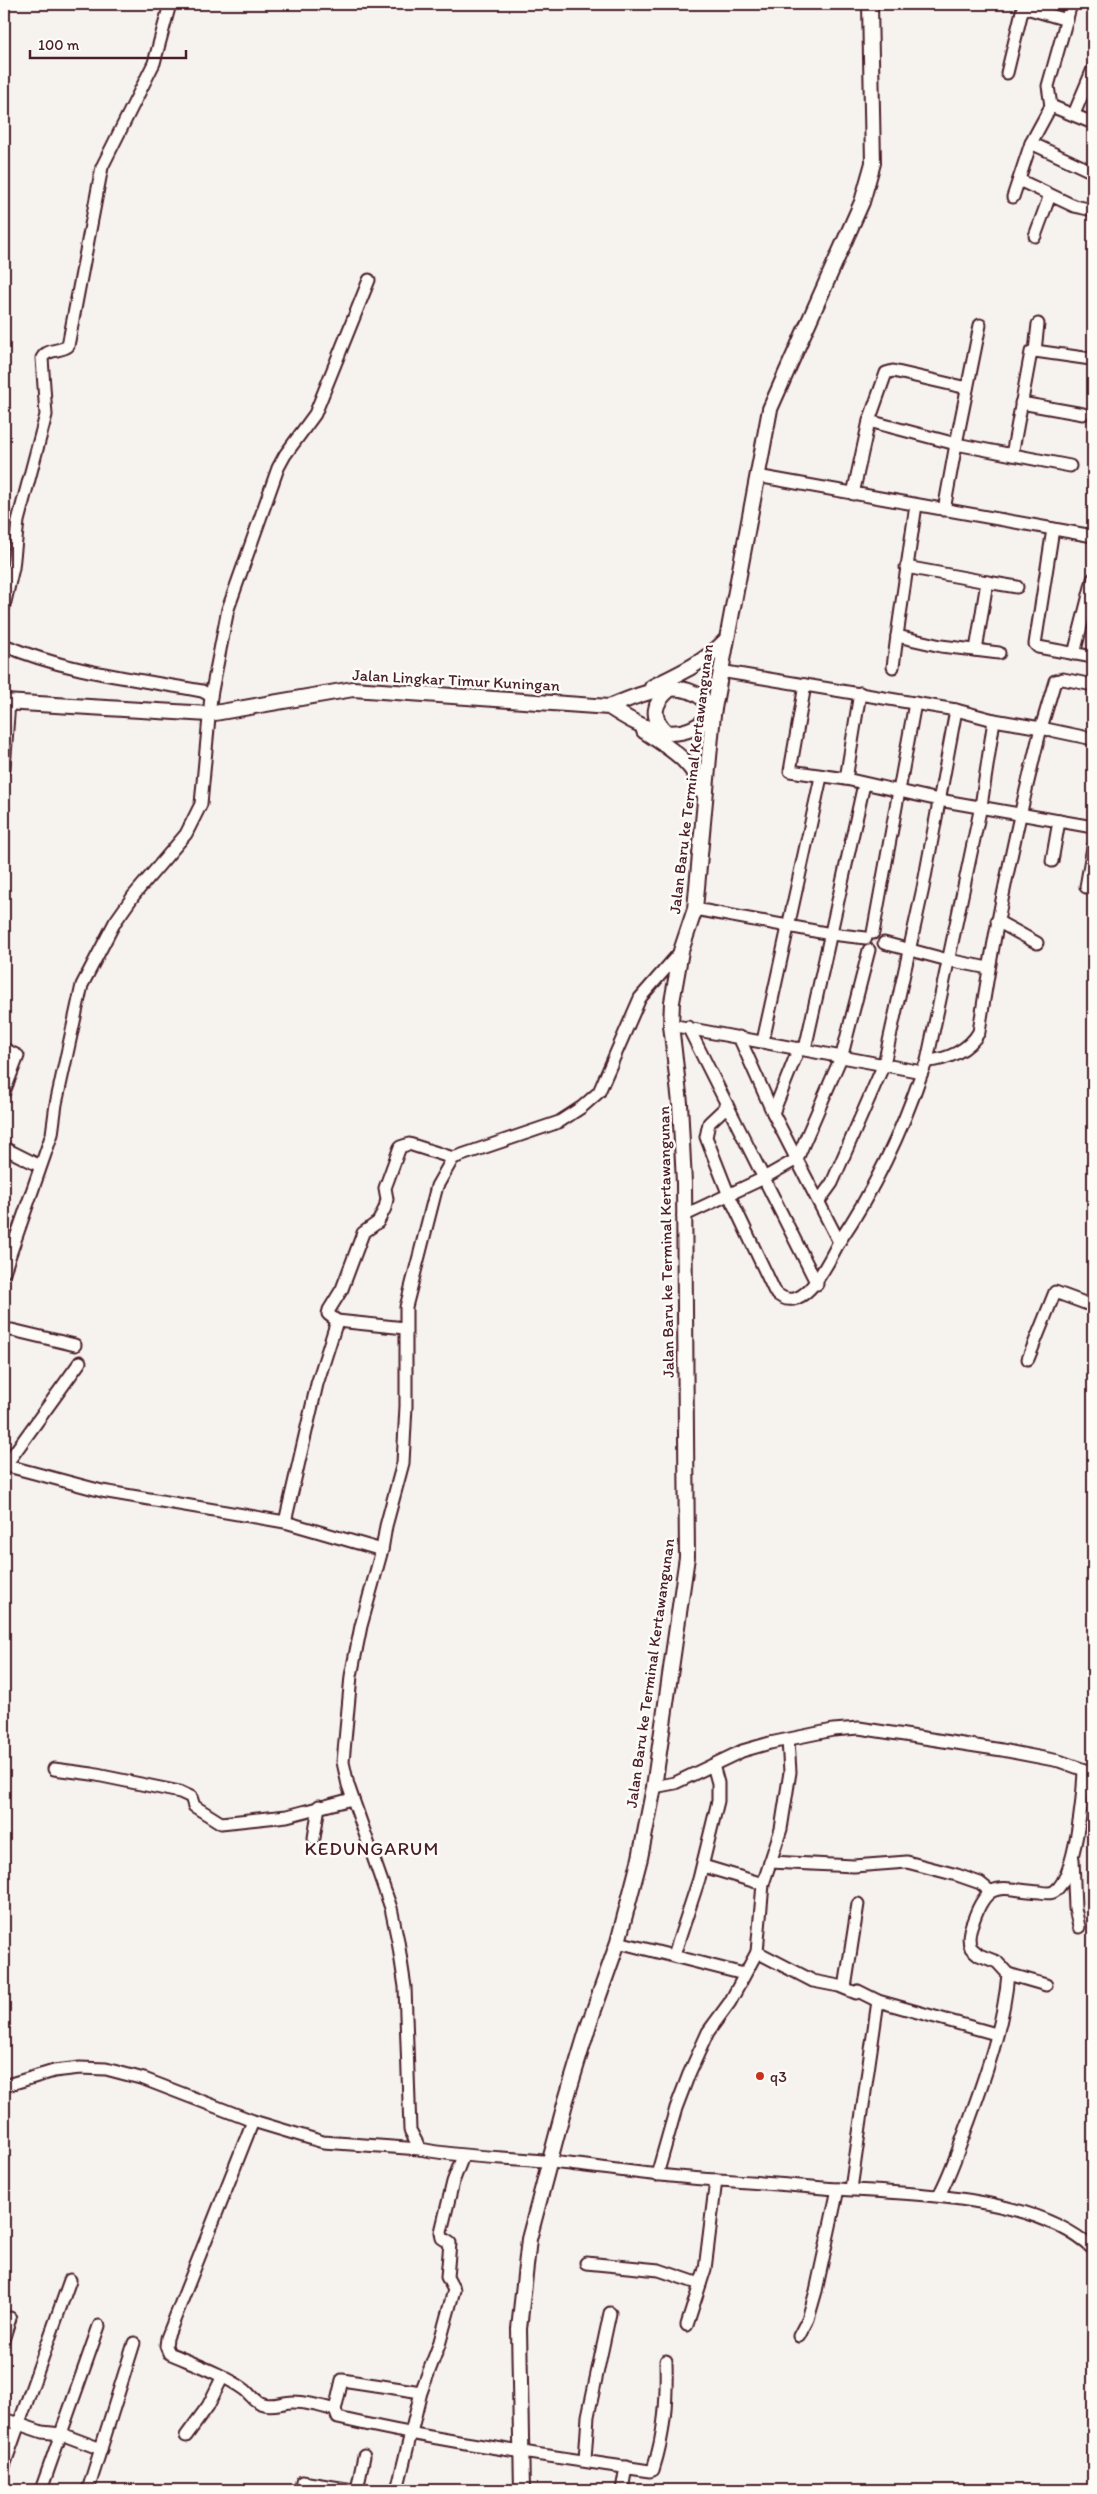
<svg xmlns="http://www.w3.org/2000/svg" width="1097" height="2494" viewBox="0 0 1097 2494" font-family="Itim,sans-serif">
<rect width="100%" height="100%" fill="#f6f3ef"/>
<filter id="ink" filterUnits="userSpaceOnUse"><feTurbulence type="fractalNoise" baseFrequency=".02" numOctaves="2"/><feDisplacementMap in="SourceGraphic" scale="10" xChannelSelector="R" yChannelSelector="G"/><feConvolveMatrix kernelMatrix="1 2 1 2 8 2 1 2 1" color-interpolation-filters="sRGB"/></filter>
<g filter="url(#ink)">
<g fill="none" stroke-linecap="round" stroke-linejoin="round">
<defs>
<g id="minor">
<path d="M1071 4 1048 86 1051 106 1093 123"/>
<path d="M1007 73 1023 7 1067 20"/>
<path d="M1074 114 1093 69"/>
<path d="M1031 143 1093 172"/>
<path d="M1019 180 1074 206 1093 210"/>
<path d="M1013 197 1031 143 1051 106"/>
<path d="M1035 236 1050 195"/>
<path d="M1035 351 1038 324"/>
<path d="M1021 403 1083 414"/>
<path d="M869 421 886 373 893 371 967 388"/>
<path d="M1012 455 1031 352 1035 351 1091 359"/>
<path d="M757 476 1093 536"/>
<path d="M853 494 869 421 956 444 980 325"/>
<path d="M916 505 897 636 941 646 999 653"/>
<path d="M944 510 956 444 1070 466"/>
<path d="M1053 529 1035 644 1038 647 1093 657"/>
<path d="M906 567 987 582 976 650"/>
<path d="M987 582 1017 587"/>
<path d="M4 606 13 568 18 521 46 415 42 358C48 348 60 352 68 346L102 167 154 63 170 4"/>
<path d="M4 645C66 672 136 679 202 691L211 696"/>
<path d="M1074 654 1093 579"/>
<path d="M893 667 897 636"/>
<path d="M805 685 790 771 846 779 939 800 1093 827"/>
<path d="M1093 685 1063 679 1055 681 1041 728 1093 739"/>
<path d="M4 769 9 702"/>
<path d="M846 779 860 693"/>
<path d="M1052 861 1059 821"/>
<path d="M1086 887 1093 847"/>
<path d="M695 909 831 934 866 938"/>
<path d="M997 921 1037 943"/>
<path d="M873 933 915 703"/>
<path d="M884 943 948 960 988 968"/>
<path d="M671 1025 922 1072 927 1061C947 1060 969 1050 979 1032 994 929 1016 828 1041 728L994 720 956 710 720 671"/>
<path d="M688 1027 817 1284"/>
<path d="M739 1037 773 1113 839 1242C874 1190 902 1131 922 1072"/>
<path d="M763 1041 821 777"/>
<path d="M4 1049 18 1056 4 1092"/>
<path d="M805 1049 864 784"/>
<path d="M927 1061 981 806 994 720"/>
<path d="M727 1106 709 1123 706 1137 728 1193 775 1292C803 1320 829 1260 839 1242"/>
<path d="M773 1113 799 1048"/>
<path d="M4 1148 40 1166"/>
<path d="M819 1201 832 1183 884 1064 923 888 956 710"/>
<path d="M683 1216 762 1179 797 1159 842 1055 869 950"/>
<path d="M4 1272 52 1134 56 1104 82 985 115 922 134 895 186 834 201 804 211 696 228 609 278 468 285 455 315 414 369 280"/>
<path d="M337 1321 328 1314 329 1310 342 1289 363 1233 378 1222 385 1208 387 1199 385 1188 400 1147 409 1144 453 1158"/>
<path d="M4 1331 12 1330 75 1345"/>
<path d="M1028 1359 1055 1292 1093 1306"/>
<path d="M4 1465 102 1491 285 1522 382 1550 361 1626 351 1676 343 1762 348 1785 391 1908 398 1941 405 1987 410 2130 420 2149C464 2158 508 2157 552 2162 607 2168 661 2177 717 2180 757 2182 797 2186 837 2189 912 2194 1036 2195 1093 2249"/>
<path d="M5 1466 80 1362"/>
<path d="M285 1522 317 1384 337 1321 405 1328"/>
<path d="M382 1550 386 1526 403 1463 406 1406V1307L437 1186 453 1158 559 1122 582 1107 599 1092 640 998 681 951"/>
<path d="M788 1740 790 1772 781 1829 763 1884 757 1952 813 1981 839 1986 856 1993 858 1991 878 2001 996 2034"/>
<path d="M54 1769 92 1774 180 1792 191 1797 194 1806 221 1823 287 1816 352 1799"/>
<path d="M654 1787 675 1783 742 1751 770 1743 833 1730 859 1728 1002 1750 1059 1761 1093 1773"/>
<path d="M314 1838 319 1806"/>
<path d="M1073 1859 1075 1908 1079 1927"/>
<path d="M770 1862 854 1866 907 1862 957 1875 980 1883 990 1891"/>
<path d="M703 1866 763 1884"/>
<path d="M618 1942 744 1974"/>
<path d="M674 1955 699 1879 718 1801V1783L713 1765"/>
<path d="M1008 1974 1046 1985"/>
<path d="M845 1988 858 1904"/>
<path d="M4 2086 54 2071 80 2068 106 2069 144 2079 253 2121 323 2142 420 2149"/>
<path d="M253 2121 167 2338 166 2346 169 2353C194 2364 223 2374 245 2390 251 2395 254 2402 263 2404 274 2407 282 2402 293 2402 307 2402 321 2406 335 2410L338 2418C441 2442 545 2455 650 2471L653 2470C665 2433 667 2399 666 2361"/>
<path d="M657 2175 676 2108 689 2074 708 2032 730 2002 757 1952"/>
<path d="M851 2189 878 2001"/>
<path d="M939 2195C952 2171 959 2147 969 2121 986 2074 1004 2024 1008 1974L997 1962 979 1955 971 1948C967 1939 970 1928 974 1919 989 1877 1003 1890 1040 1892 1045 1893 1051 1894 1055 1891 1076 1875 1083 1796 1084 1770"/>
<path d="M586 2263 659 2270 700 2284"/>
<path d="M687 2325 705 2269 716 2180"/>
<path d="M799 2336 808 2319 816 2291 838 2189"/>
<path d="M4 2337 10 2318"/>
<path d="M335 2410 342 2380 421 2392"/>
<path d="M4 2419 42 2432 61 2434 101 2449"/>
<path d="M186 2436 208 2406 222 2378"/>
<path d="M585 2460 588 2416 610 2313"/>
<path d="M4 2466 70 2280"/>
<path d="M41 2490 99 2326"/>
<path d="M88 2490 134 2343"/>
<path d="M301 2490 302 2482 353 2490"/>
<path d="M357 2490 364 2456"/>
<path d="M397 2490 421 2392 439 2345 454 2290 447 2277 450 2243 442 2238 441 2232 453 2182 463 2156"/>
<path d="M622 2490 626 2467"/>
</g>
<g id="major">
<path d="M652 687C679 674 705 662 725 641"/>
<path d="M4 702 209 714 353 689 609 707C635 696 676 677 702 698 706 702 710 709 713 714 678 748 645 730 609 707"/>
<path d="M644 731C669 748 695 762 703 793"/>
<path d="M667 733C650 717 653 703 670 689"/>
<path d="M522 2490 519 2329 529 2239 566 2100 589 2024 618 1942 640 1858 654 1787 687 1557 684 1183 680 1103 671 1025 672 1002 681 951 695 909 713 714 770 409 862 202 873 163 870 4"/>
</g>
</defs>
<use href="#minor" stroke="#4a1f2b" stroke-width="15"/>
<use href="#major" stroke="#4a1f2b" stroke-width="18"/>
<use href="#minor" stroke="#fdfcf7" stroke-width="11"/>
<use href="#major" stroke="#fdfcf7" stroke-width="14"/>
</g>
</g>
<circle fill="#c8321e" stroke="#fdfcf7" stroke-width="2" cx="760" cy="2076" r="5"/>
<g text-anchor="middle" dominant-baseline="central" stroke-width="5" stroke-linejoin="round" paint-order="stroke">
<g font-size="16" fill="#4a1f2b" stroke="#fdfcf7">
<text transform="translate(456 680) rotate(3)">Jalan Lingkar Timur Kuningan</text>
<text transform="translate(691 779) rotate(-83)">Jalan Baru ke Terminal Kertawangunan</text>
<text transform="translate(666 1242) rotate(-91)">Jalan Baru ke Terminal Kertawangunan</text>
<text transform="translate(650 1673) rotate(-82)">Jalan Baru ke Terminal Kertawangunan</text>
</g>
<g font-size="16" fill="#4a1f2b" stroke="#fdfcf7" text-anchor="start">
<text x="770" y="2076">q3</text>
</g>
<g font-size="19" letter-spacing="1" fill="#4a1f2b" stroke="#fdfcf7">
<text x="372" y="1848">KEDUNGARUM</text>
</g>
</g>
<rect width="1097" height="2494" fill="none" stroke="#fdfcf7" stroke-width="20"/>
<rect x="10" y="10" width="1077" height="2474" fill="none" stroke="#4a1f2b" stroke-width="2" filter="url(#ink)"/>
<path d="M30 50v8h156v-8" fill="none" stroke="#4a1f2b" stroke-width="2.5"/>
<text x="38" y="50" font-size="15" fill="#4a1f2b" stroke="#fdfcf7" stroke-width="4" paint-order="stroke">100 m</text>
</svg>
